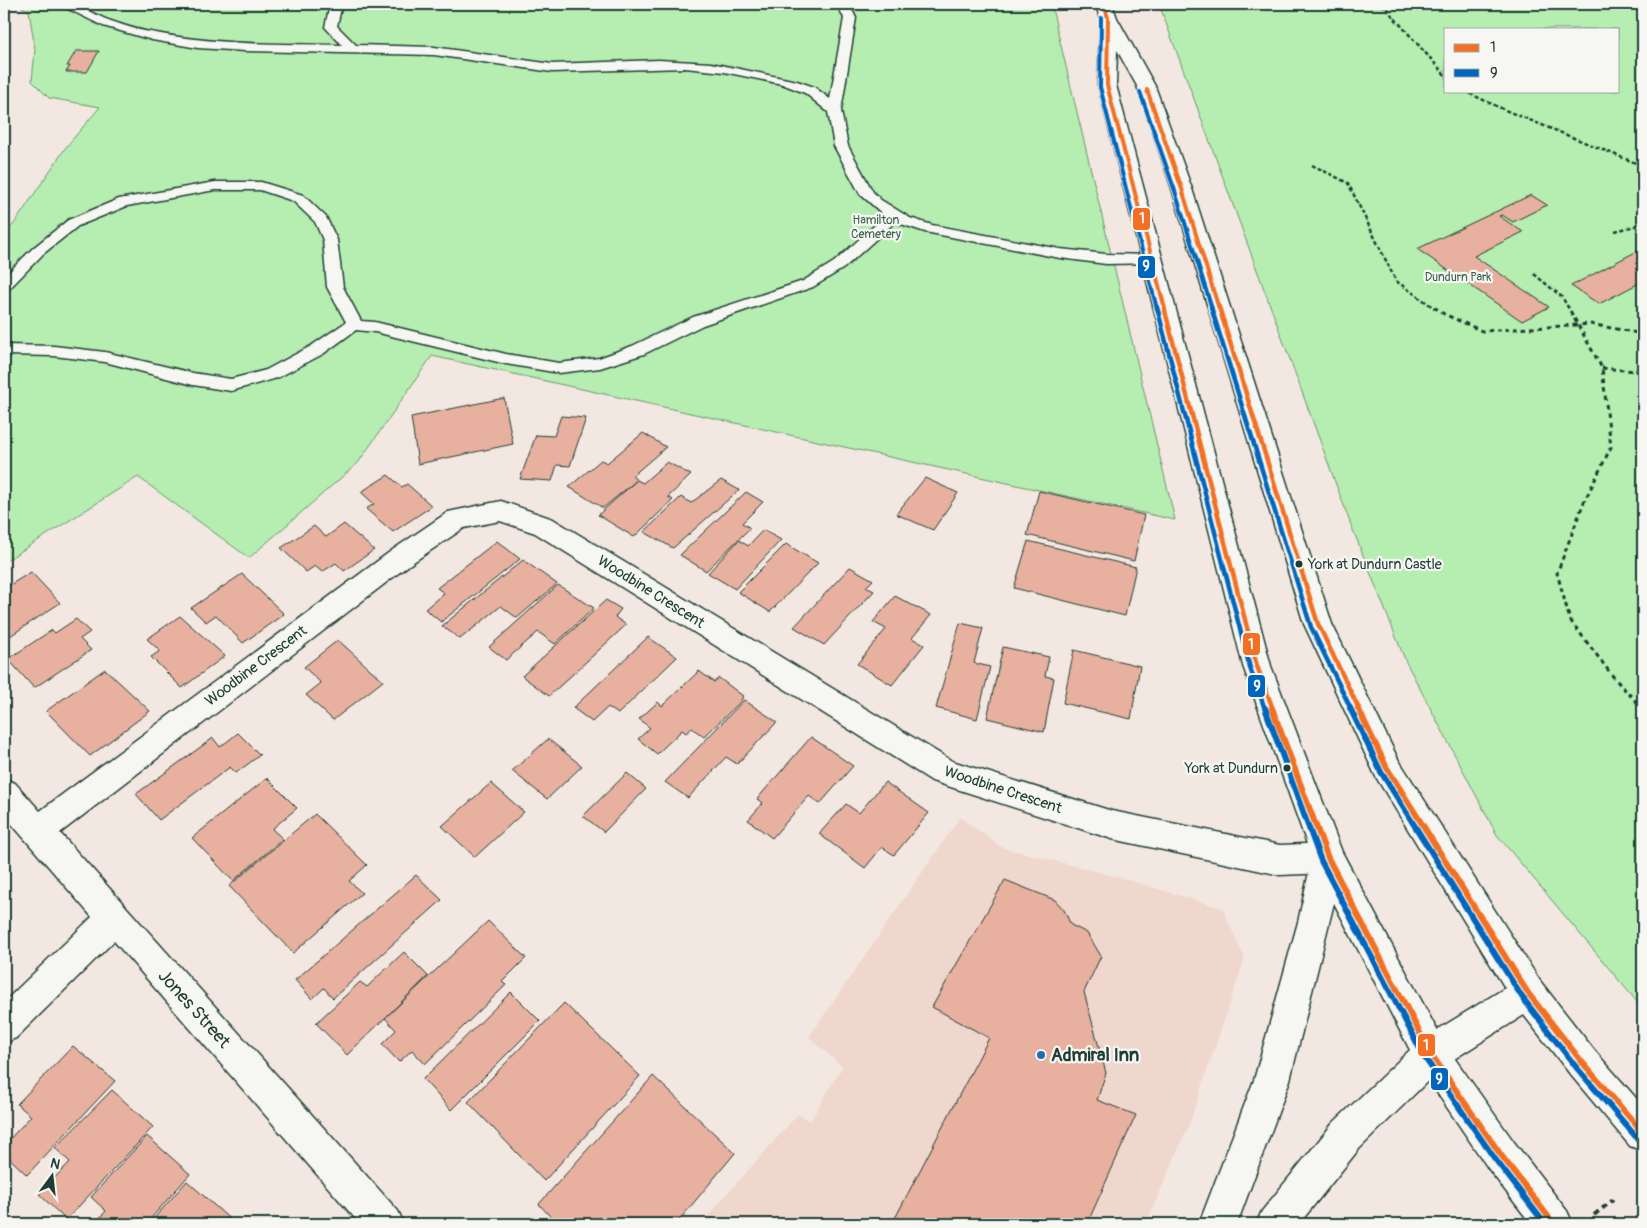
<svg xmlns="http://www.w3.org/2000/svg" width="1647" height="1228" viewBox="0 0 1647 1228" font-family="Pangolin,sans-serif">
<rect width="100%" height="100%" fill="#f3e8e1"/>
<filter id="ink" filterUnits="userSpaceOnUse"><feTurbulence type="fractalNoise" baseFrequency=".02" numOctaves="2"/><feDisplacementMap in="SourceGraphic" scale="10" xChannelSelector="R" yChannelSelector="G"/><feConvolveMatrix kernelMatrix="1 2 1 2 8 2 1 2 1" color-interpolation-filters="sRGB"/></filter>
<g filter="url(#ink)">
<path fill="#f0d7cd" d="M960 817 1001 847 1122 878 1222 908 1245 958 1189 1125 1146 1224H700L798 1114 810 1121 842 1067 809 1037Z"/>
<g fill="#b6edb0" stroke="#6a9572" fill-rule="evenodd">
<path d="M17 4H1051L1175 520 432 356 358 463 249 558 138 477 4 562V233L14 224 66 147 100 107 49 98 32 81 35 49 29 11Z"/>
<path d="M1159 4H1643V1009L1497 835 1406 662 1351 525ZM1446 29H1618V91H1446Z"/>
</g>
<g fill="#e8b09f" stroke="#1f3d34">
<path d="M76 51H99L87 72H66L70 66H67Z"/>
<path d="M1531 195 1547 205 1513 222 1502 215 1499 216 1523 232 1474 256 1549 307 1522 321 1417 249Z"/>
<path d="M1643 248V281L1599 304 1571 286Z"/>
<path d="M504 398 513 444 418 464 411 417Z"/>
<path d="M561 416 586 418 570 466 557 465 552 481 520 479 536 435 554 436Z"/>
<path d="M643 433 666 447 632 476 637 480 603 508 569 487 601 460 607 463Z"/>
<path d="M667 462 691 475 668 497 673 500 634 537 598 515 637 480 643 483Z"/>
<path d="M388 475 402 487 407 484 432 506 393 532 366 509 374 504 361 492Z"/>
<path d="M925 478 958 493 933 530 896 514Z"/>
<path d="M721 480 739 490 673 548 644 532 681 497 691 503Z"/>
<path d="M1039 491 1144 515 1134 561 1027 535Z"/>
<path d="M746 492 763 502 742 523 750 528 706 571 680 555Z"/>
<path d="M344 524 374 550 344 571 336 563 322 572 315 566 306 572 281 548 314 526 326 537Z"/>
<path d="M763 530 781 540 735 589 708 573 739 540 748 546Z"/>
<path d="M497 541 520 559 441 622 425 609 444 593 437 588Z"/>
<path d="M1028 541 1136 567 1125 616 1014 588Z"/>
<path d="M786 544 818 563 770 612 738 592Z"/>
<path d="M523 560 557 584 517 618 501 606 460 639 442 626Z"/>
<path d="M850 567 873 580 866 587 874 591 824 645 794 627Z"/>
<path d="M31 572 60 603 4 640V599L11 594 5 588Z"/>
<path d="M242 574 284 614 243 643 216 615 206 622 191 608Z"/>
<path d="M558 585 594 608 555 644 538 632 506 660 489 647Z"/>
<path d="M895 596 931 615 912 638 924 645 892 685 857 664 886 629 873 622Z"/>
<path d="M606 600 621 609 615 617 626 625 549 696 522 676Z"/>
<path d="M180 616 225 656 182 688 151 657 160 651 147 639Z"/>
<path d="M76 619 90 632 80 639 91 650 34 688 8 659 52 630 55 633Z"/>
<path d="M960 623 983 628 974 663 990 667 977 719 936 708Z"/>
<path d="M648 637 677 657 618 714 608 707 592 722 573 708Z"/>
<path d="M338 640 383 681 333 720 306 695 321 683 304 667Z"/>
<path d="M1003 647 1049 657 1045 676 1054 678 1044 732 987 718Z"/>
<path d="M1074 650 1140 666 1131 719 1063 703Z"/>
<path d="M105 669 150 711 90 756 46 711Z"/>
<path d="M699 671 714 682 719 678 743 696 741 701 704 737 692 728 686 733 682 730 657 754 638 739 650 728 639 719 658 702 662 706Z"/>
<path d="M744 700 777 722 737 764 726 757 688 798 665 782Z"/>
<path d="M238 733 260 755 236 773 230 767 159 820 136 794 213 738 220 747Z"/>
<path d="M811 737 853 766 820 804 809 796 772 838 748 820 763 803 757 799Z"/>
<path d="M548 739 582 766 547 799 512 771Z"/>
<path d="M627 773 646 789 604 832 583 816Z"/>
<path d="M267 778 297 808 272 829 283 839 233 881 192 838Z"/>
<path d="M885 782 929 813 894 855 882 847 865 868 819 834 846 804 859 813Z"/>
<path d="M491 783 524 812 475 857 442 826Z"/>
<path d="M315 814 367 865 349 881 362 893 293 953 229 886Z"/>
<path d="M416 875 442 900 333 998 324 988 312 999 295 980Z"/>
<path d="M1005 880 1055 900 1064 910 1071 925 1087 933 1101 956 1084 992 1106 1073 1097 1100 1136 1115 1087 1224H892L989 1038 932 1007Z"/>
<path d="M488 921 526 958 502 982 506 985 425 1064 412 1050 399 1062 382 1044 396 1030 385 1018Z"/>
<path d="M404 952 428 976 347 1055 316 1023 360 982 367 987Z"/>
<path d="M511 992 540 1021 451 1110 423 1079Z"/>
<path d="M564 1003 640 1076 544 1181 468 1102Z"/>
<path d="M73 1046 115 1081 27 1175 4 1153V1145L31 1116 17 1104Z"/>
<path d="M653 1076 735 1153 676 1224H557L539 1204Z"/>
<path d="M112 1090 153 1127 66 1220 39 1194 70 1162 55 1148Z"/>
<path d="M147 1136 190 1174 146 1224H94L106 1211 91 1197Z"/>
<path d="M187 1181 233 1222 232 1224H149Z"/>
</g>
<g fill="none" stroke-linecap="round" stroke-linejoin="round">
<defs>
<path id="lane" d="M58 4C79 3 92 14 111 21 125 26 141 31 156 33 217 45 279 44 342 45L325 27 330 4H342L337 26 356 45 434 47 552 64 659 60 711 63 797 81 814 87 830 99 844 18 837 4H849L856 18 841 111 848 146 873 192 881 200 910 218 932 225 1060 249 1106 254 1153 255 1158 257 1160 260 1158 263 1106 264 1060 258 925 232 895 222 844 268 813 287 703 325 644 354 600 368 559 373 506 364 375 332 356 330 323 354 277 378 231 391 193 385 105 362 54 356 4 355V345L54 346 105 352 193 373 231 379 266 370 311 346 346 322 327 287 323 240 315 222 293 201 260 190H215L127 206 78 226 43 254 9 289 4 291V277L33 248 68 220 119 199 215 182H261L303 195 326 217 337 240 343 287 361 321 375 322 506 354 559 363 599 358 632 346 693 317 803 281 834 262 885 216 860 194 834 146 828 112 805 93 782 84 724 72 685 68 552 72 434 55 245 51 198 48 152 40 103 26Z"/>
<path id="street" d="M501 501 553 519 952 761 1112 811 1280 845 1328 843 1339 848 1344 858 1339 868 1328 873 1280 875 1112 839 932 781 535 533 500 521 464 528 409 565 60 833 398 1211 404 1224H360L114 941 16 1038 4 1043V1002L92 917 4 815V779L15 783 40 811 391 551 448 512Z"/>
<g id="secondary">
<path d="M1528 976 1540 981 1594 1050 1643 1106V1151L1630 1146 1570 1074 1516 1005 1511 993 1516 981Z"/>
<path d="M1431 1037 1443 1042 1514 1142 1567 1211 1573 1224H1531L1488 1168 1419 1066 1414 1054 1419 1042Z"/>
</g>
<path id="primary" d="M1096 4H1112L1117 18 1155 86 1192 189 1332 624 1398 759 1540 981 1545 993 1540 1005 1443 1066 1359 1149 1299 1224H1256L1262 1211 1333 1123 1410 1050 1334 903 1290 1080 1237 1224H1199L1254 1080 1298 922 1312 858 1243 666 1098 85 1100 19ZM1117 50 1137 86 1172 189 1304 624 1376 777 1505 988 1437 1030 1342 852 1271 666 1116 85Z"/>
</defs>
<use href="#lane" stroke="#1f3d34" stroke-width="3"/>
<use href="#street" stroke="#1f3d34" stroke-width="3"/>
<use href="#secondary" stroke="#1f3d34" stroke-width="3"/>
<use href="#primary" stroke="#1f3d34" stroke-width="3"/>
<g stroke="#1f3d34" stroke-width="2.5" stroke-dasharray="4 2.5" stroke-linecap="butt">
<path d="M1382 4 1446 76"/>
<path d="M1464 91 1505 110 1643 166"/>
<path d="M1312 165 1348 183 1396 281 1436 309"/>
<path d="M1615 231 1643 224"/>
<path d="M1534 274 1562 297 1569 309"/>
</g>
<g stroke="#1f3d34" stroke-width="3" stroke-dasharray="4.5 4" stroke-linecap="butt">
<path d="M1434 307 1444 314 1482 331 1578 325 1568 307"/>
<path d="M1602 368 1636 371 1643 365"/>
<path d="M1643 709 1615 679 1570 620 1557 573 1584 502 1611 447 1602 368 1578 325 1590 324 1643 334"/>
</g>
<g stroke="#1f3d34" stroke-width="4" stroke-dasharray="6 4.5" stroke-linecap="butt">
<path d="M1642 708 1643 709"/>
<path d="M1594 1215 1613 1200"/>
</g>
<use href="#lane" fill="#f6f6f2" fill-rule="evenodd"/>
<use href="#street" fill="#f6f6f2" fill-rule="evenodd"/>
<use href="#secondary" fill="#f6f6f2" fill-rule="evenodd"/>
<use href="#primary" fill="#f6f6f2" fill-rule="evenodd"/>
<defs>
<g id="bus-1-far2">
<path d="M1104 4 1108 18 1107 85 1165 309"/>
<path d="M1147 90 1182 189 1219 309"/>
</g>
<g id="bus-1-far1">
<path d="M1164 307 1257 666 1273 709"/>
<path d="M1219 307 1318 624 1359 709"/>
</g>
<g id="bus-1">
<path d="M1272 708 1328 858 1431 1054 1501 1155 1554 1224"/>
<path d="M1358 708 1387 768 1528 993 1582 1062 1643 1133"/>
</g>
<g id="bus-2-far2">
<path d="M1101 18 1100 87 1157 309"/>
<path d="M1140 92 1175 191 1212 309"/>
</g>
<g id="bus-2-far1">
<path d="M1157 307 1250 668 1265 709"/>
<path d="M1211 307 1311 627 1351 709"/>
</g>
<g id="bus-2">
<path d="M1265 708 1321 861 1425 1058 1495 1159 1545 1224"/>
<path d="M1350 708 1381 772 1522 997 1576 1067 1637 1138"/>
</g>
</defs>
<use href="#bus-1-far2" stroke="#f6f6f2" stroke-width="6"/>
<use href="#bus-1-far1" stroke="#f6f6f2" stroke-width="8"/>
<use href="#bus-1" stroke="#f6f6f2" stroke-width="10"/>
<use href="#bus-2-far2" stroke="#f6f6f2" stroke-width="6"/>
<use href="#bus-2-far1" stroke="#f6f6f2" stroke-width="8"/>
<use href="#bus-2" stroke="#f6f6f2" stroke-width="10"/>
<use href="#bus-1-far2" stroke="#f26f23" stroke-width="4"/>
<use href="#bus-1-far1" stroke="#f26f23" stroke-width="4.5"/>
<use href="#bus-1" stroke="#f26f23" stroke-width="6"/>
<use href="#bus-2-far2" stroke="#0065bd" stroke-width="4"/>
<use href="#bus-2-far1" stroke="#0065bd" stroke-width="4.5"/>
<use href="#bus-2" stroke="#0065bd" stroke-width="6"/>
</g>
</g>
<g fill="#1f3d34" stroke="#f6f6f2" stroke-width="2">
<circle cx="1299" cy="564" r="4.5"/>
<circle cx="1287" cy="768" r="4.5"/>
</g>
<circle fill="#1f6fb2" stroke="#f6f6f2" stroke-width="2" cx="1041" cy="1055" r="5"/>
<g text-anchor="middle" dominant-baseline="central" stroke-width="4.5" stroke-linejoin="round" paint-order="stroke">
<g font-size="12" fill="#3d604d" stroke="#f6f6f2">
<text x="876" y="220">Hamilton<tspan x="876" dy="14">Cemetery</tspan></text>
<text x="1458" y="277">Dundurn Park</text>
</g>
<g font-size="14" fill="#1f3d34" stroke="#f6f6f2" text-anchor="start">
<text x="1308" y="564">York at Dundurn Castle</text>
<text x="1278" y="768" text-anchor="end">York at Dundurn</text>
</g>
<g font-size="15" fill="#1f3d34" stroke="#f6f6f2">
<text transform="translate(651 592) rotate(32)">Woodbine Crescent</text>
<text transform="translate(256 666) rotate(-37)">Woodbine Crescent</text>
<text transform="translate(1003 790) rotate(18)">Woodbine Crescent</text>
</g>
<g font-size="18" fill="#1f3d34" stroke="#f6f6f2">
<text transform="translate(194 1009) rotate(48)">Jones Street</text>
</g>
<g font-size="18" font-weight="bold" fill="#1f3d34" stroke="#f6f6f2" text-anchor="start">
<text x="1051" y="1055">Admiral Inn</text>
</g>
</g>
<g stroke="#f6f6f2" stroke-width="2">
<rect x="1132" y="207" width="19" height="24" rx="5" fill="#f26f23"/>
<rect x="1137" y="255" width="19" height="24" rx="5" fill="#0065bd"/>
<rect x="1242" y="632" width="19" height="24" rx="5" fill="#f26f23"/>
<rect x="1247" y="674" width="19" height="24" rx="5" fill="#0065bd"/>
<rect x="1417" y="1033" width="19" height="24" rx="5" fill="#f26f23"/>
<rect x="1430" y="1067" width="19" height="24" rx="5" fill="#0065bd"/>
</g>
<g font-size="14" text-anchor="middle" font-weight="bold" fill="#fff">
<text x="1142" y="223">1</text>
<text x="1146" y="271">9</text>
<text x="1251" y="649">1</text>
<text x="1257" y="691">9</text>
<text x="1426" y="1050">1</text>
<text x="1439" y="1084">9</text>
</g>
<rect width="1647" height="1228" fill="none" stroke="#f6f6f2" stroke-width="20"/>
<rect x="10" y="10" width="1627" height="1208" fill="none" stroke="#1f3d34" stroke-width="2" filter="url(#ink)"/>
<rect x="1444" y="28" width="175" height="65" fill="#f6f6f2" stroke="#a0aca6"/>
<rect x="1454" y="44" width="25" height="8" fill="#f26f23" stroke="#a0aca6"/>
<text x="1490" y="52" font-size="15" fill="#1f3d34">1</text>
<rect x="1454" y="69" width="25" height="8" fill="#0065bd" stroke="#a0aca6"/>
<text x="1490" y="78" font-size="15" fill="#1f3d34">9</text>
<g transform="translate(52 1176) rotate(15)" stroke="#f6f6f2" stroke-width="4" paint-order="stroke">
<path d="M0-4L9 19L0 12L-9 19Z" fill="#1f3d34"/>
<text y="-8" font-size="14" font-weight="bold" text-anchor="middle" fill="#1f3d34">N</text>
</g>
</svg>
